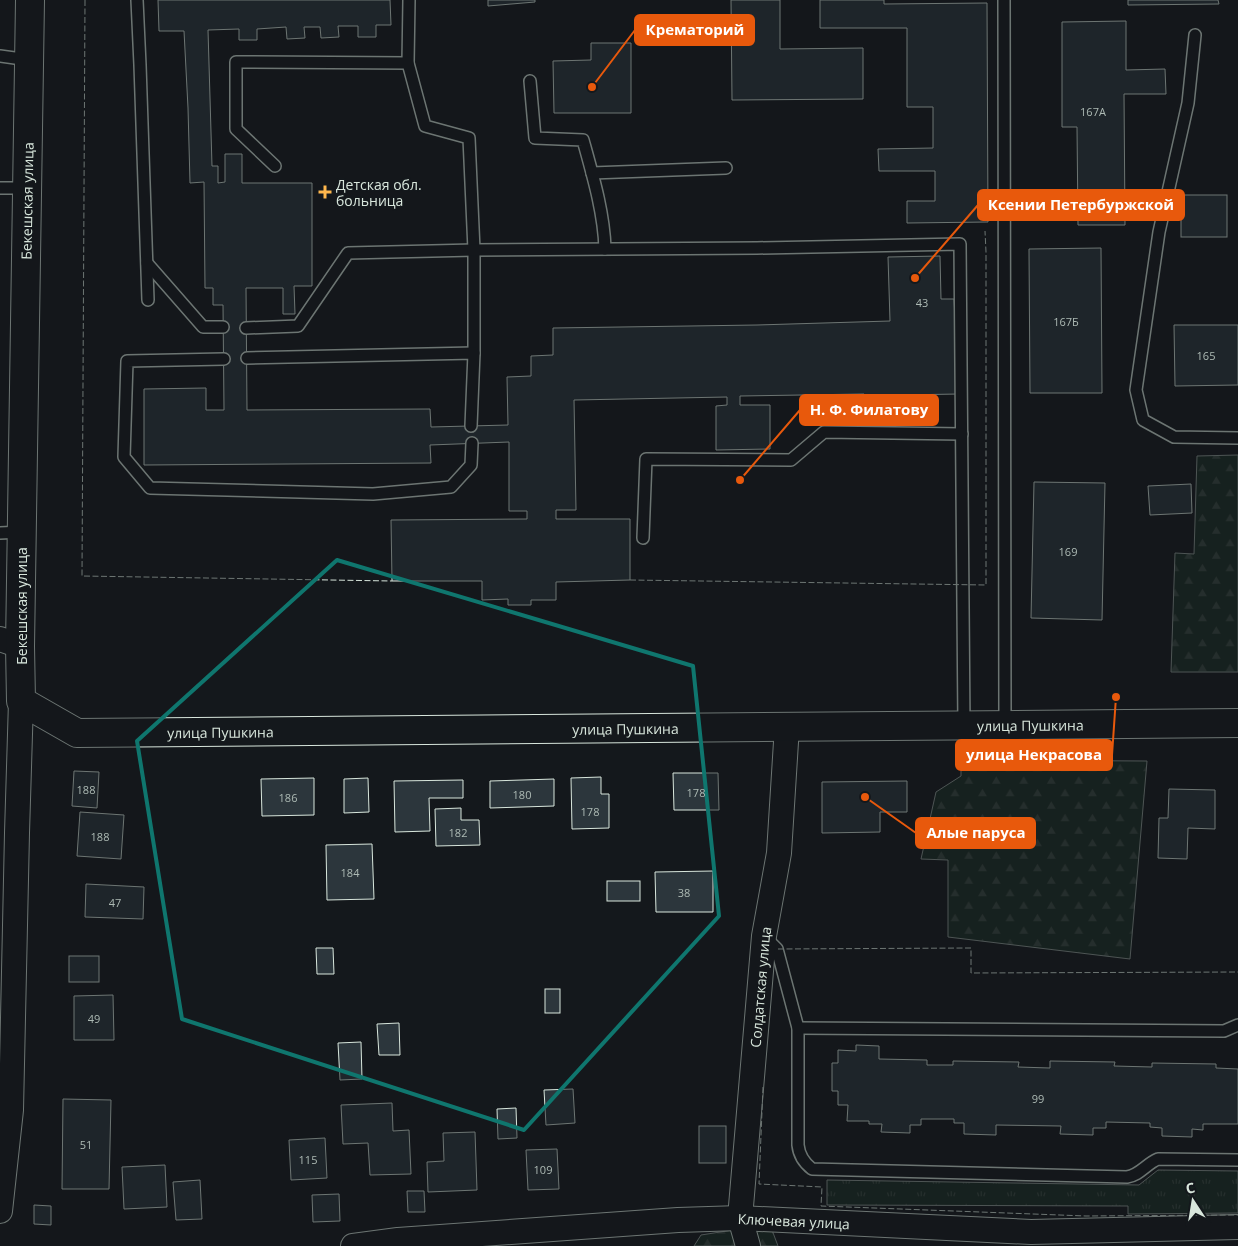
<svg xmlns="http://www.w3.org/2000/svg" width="1238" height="1246" viewBox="0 0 1238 1246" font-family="'Open Sans',sans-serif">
<defs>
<pattern id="grass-tufts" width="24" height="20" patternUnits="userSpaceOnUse" patternTransform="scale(1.25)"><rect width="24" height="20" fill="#1a2d24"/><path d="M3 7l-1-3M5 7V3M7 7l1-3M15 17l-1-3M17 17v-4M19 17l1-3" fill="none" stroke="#3b4b43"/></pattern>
<pattern id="forest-firs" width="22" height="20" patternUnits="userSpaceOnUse" patternTransform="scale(1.25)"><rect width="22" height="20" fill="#1a2d24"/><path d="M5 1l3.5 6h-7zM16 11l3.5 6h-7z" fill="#3b4b43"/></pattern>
</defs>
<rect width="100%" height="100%" fill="#14181c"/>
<path fill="url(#grass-tufts)" stroke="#939e99" d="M1158 1170 1238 1171V1213L1128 1214V1206L827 1205V1180L1139 1185Z"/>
<g fill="url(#forest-firs)" stroke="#939e99">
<path d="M1238 455V672H1171L1175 553 1194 554 1197 456Z"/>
<path d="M961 760 1147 761 1130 959 948 937V860L921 859 936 792 961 776Z"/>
<path d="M733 1230H772L778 1246H694L701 1235Z"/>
</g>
<g fill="#2c363c" stroke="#d8e6dc">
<path d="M158 0H390L391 25H376V37H358V26H338L339 37 321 38 320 27H304L305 38 287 39 286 27 257 29V40H239V29L208 30 212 166H218V183L225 182V154H242V183H312V286H294L295 314H283V288H246L247 410 430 409 431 427 508 425 507 377 531 376V356L553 355V328L757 325 890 321 888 257 940 256 941 299H954L959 394 899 395V411L864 412V394L740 396V405H770V449L716 450V406L727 405V397L574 400 576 510H556V519H630V580L556 582V600H531V605H508V599L482 600V581H392L391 520 527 519V511H509V442L430 445 431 463 144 465V389L206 388V410H224L223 305H213V288H205L204 182 190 183 188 108 184 31H159Z"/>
<path d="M488 0H535V2L488 6Z"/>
<path d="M731 0H780V49L863 48V99L732 100Z"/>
<path d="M820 0H884V4L987 3 988 222 907 223V201H935V171H879L878 149 933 148V107H907V28H820Z"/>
<path d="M1128 0H1218L1219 4 1128 5Z"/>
<path d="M1126 21V70L1165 69 1166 94H1124L1125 225H1078L1077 127H1062V22Z"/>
<path d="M591 43H631V113H554L553 61 591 60Z"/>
<rect x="1181" y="195" width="46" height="42"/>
<path d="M1101 248 1102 393H1030L1029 249Z"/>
<path d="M1174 325H1238V385L1175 386Z"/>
<path d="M1034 482 1105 483 1102 620 1031 618Z"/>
<path d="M1191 484 1192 513 1150 515 1148 486Z"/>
<path d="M74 771 99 772 97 808 72 806Z"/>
<path d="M673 773H718L719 810H674Z"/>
<path d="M601 777V794H609V828L572 829 571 778Z"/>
<path d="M314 778V815L262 816 261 779Z"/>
<path d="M368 778 369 812 344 813V779Z"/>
<path d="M554 779V806L490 808V781Z"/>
<path d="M463 780V798H429L430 831 395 832 394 781Z"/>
<path d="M907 781V812H880V832L822 833V782Z"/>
<path d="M1169 789 1215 790V829L1188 828 1187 859 1158 858 1159 818H1168Z"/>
<path d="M461 808V820H479L480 845 436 846 435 809Z"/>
<path d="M80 812 124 815 121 859 77 856Z"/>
<path d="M372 844 374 899 327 900 326 845Z"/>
<path d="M713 871V912H656L655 872Z"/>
<rect x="607" y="881" width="33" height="20"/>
<path d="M86 884 144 887 143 919 85 917Z"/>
<path d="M316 948H333L334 974H317Z"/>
<rect x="69" y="956" width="30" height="26"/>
<rect x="545" y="989" width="15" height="24"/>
<path d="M113 995 114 1040H74V996Z"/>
<path d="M399 1023 400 1055H379L377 1024Z"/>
<path d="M361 1042 362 1079 340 1080 338 1043Z"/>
<path d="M856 1045 879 1046V1059L927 1060V1065H953V1061L1019 1062 1018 1067 1050 1068V1061L1115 1062 1114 1066 1152 1067V1063L1216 1064V1068L1238 1069V1124H1203V1130L1192 1129V1137L1162 1136V1128L1150 1127V1123L1106 1122V1128H1093V1135L1060 1134 1061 1126 996 1125V1135L964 1134V1123H954V1119H921V1125H910V1133L881 1132 882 1124H869V1121H847L848 1105H838V1091H832V1063H838V1050L856 1051Z"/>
<path d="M573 1089 575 1123 546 1125 544 1090Z"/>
<path d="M63 1099 111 1100 109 1189H62Z"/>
<path d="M392 1103 393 1131 409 1130 411 1174 370 1175 368 1143 343 1144 341 1105Z"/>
<path d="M516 1108 517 1138 498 1139 497 1109Z"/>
<rect x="699" y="1126" width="27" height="37"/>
<path d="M475 1132 477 1190 428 1192 427 1162 444 1161 443 1133Z"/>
<path d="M325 1138 327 1178 291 1180 289 1140Z"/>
<path d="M557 1149 559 1189 528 1190 526 1150Z"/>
<path d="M165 1165 167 1207 124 1209 122 1167Z"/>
<path d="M200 1180 202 1219 176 1220 173 1182Z"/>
<path d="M407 1191H424L425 1212H408Z"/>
<path d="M339 1194 340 1221 313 1222 312 1195Z"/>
<path d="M34 1205 51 1206V1225L34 1224Z"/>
</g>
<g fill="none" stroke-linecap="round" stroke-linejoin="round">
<defs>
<g id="service">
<path d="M137 0 140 65 148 300"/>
<path d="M409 0 408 63 425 126 469 138 474 250V353"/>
<path d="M1004 0 1005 725"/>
<path d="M1195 35 1188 103 1159 232 1136 390 1143 420 1174 437 1238 438"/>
<path d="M0 56 29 60"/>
<path d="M530 81 535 138 583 140C593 176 604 213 605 249"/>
<path d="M275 166 236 129V62L408 63"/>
<path d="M592 173 726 168"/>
<path d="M0 188H27"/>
<path d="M147 263 203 327H223"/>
<path d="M246 328 298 326 348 253 474 250 757 248 960 244 964 726"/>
<path d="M247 358 474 353 471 426"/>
<path d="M224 359 127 361 124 457 150 488 373 494 451 487 471 465 472 443"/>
<path d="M0 533 22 532"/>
<path d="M643 538 646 459 791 460 824 432 962 434"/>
<path d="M765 937 777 949 798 1028V1145C799 1155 803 1162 812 1169L1127 1177C1140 1175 1146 1164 1158 1159L1238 1160"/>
<path d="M798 1028 1224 1031 1238 1025"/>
</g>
<g id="minor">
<path d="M0 639 20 646"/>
<path d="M0 1211 11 1110 17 833 21 701"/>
<path id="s1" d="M353 1246 398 1240 678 1220 740 1218 1031 1232 1238 1227"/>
<path id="s2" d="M748 1246 740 1218 764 936 779 853 787 726"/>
</g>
<g id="primary">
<path id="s3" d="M30 0 20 646 21 701 77 733 1238 723"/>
</g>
</defs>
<use href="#service" stroke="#d8e6dc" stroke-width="14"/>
<use href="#minor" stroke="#d8e6dc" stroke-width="26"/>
<use href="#primary" stroke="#d8e6dc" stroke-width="30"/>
<use href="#service" stroke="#14181c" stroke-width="11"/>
<use href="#minor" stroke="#14181c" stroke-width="24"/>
<use href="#primary" stroke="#14181c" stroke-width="28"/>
<g stroke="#d8e6dc" stroke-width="1" stroke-dasharray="6 2.5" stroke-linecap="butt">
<path d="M85 0 82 576 392 581"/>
<path d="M630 580 986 585V252L985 231"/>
<path d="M778 949 971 948V973L1238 972"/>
<path d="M763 1087 759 1184 822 1187 821 1206 1086 1216 1238 1215"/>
</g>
</g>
<path d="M0 0H1238V1246H0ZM337 560 693 666 719 916 524 1130 182 1019 137 741Z" fill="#14181c" fill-opacity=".55" fill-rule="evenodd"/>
<path fill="none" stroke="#0f766e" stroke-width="4" stroke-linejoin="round" d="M337 560 693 666 719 916 524 1130 182 1019 137 741Z"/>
<path fill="#ffb74d" stroke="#14181c" stroke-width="2" d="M322.5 184.5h5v5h5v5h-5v5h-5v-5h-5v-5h5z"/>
<g text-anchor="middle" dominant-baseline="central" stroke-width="4" stroke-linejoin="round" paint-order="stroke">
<g font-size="11" fill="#adbab4">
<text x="1093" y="111">167А</text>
<text x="922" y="302">43</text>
<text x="1066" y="321">167Б</text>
<text x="1206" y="355">165</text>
<text x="1068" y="551">169</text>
<text x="86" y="789">188</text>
<text x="696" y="792">178</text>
<text x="522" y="794">180</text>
<text x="288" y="797">186</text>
<text x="590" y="811">178</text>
<text x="458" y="832">182</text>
<text x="100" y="836">188</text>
<text x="350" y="872">184</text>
<text x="684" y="892">38</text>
<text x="115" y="902">47</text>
<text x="94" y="1018">49</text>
<text x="1038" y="1098">99</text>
<text x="86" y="1144">51</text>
<text x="308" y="1159">115</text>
<text x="543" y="1169">109</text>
</g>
<g font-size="14" fill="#d8e6dc" stroke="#14181c" text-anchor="start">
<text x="336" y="184">Детская обл.<tspan x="336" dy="16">больница</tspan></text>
</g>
<g font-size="14" fill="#d8e6dc" stroke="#14181c">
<text transform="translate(27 201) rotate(-89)">Бекешская улица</text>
<text transform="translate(21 606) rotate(-90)">Бекешская улица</text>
<text stroke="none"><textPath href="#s3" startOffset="1719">улица Пушкина</textPath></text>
<text stroke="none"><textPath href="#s3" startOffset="1314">улица Пушкина</textPath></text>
<text stroke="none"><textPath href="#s3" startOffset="909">улица Пушкина</textPath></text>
<text stroke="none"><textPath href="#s2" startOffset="261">Солдатская улица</textPath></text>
<text stroke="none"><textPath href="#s1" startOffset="442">Ключевая улица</textPath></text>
</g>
</g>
<path fill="none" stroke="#e8590c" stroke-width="2" d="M592 87L635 30M915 278L978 205M740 480L800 410M1116 697L1112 755M865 797L916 833"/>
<g fill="#e8590c" stroke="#14181c" stroke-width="2">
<circle cx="592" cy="87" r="5"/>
<circle cx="915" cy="278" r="5"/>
<circle cx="740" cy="480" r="5"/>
<circle cx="1116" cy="697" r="5"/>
<circle cx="865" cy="797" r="5"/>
</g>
<g fill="#e8590c" stroke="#e8590c" stroke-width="2">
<rect x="635" y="15" width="119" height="30" rx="5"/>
<rect x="978" y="190" width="206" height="30" rx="5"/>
<rect x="800" y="395" width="138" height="30" rx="5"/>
<rect x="956" y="740" width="156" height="30" rx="5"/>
<rect x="916" y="818" width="119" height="30" rx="5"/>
</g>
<g font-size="15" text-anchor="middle" font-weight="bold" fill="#fff">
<text x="695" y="35">Крематорий</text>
<text x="1081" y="210">Ксении Петербуржской</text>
<text x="869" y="415">Н. Ф. Филатову</text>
<text x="1034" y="760">улица Некрасова</text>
<text x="976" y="838">Алые паруса</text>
</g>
<g transform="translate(1193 1201) rotate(348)" stroke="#14181c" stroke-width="4" paint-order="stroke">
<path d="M0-4L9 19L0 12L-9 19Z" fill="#d8e6dc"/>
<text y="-8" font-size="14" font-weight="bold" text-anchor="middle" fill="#d8e6dc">С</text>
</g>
</svg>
